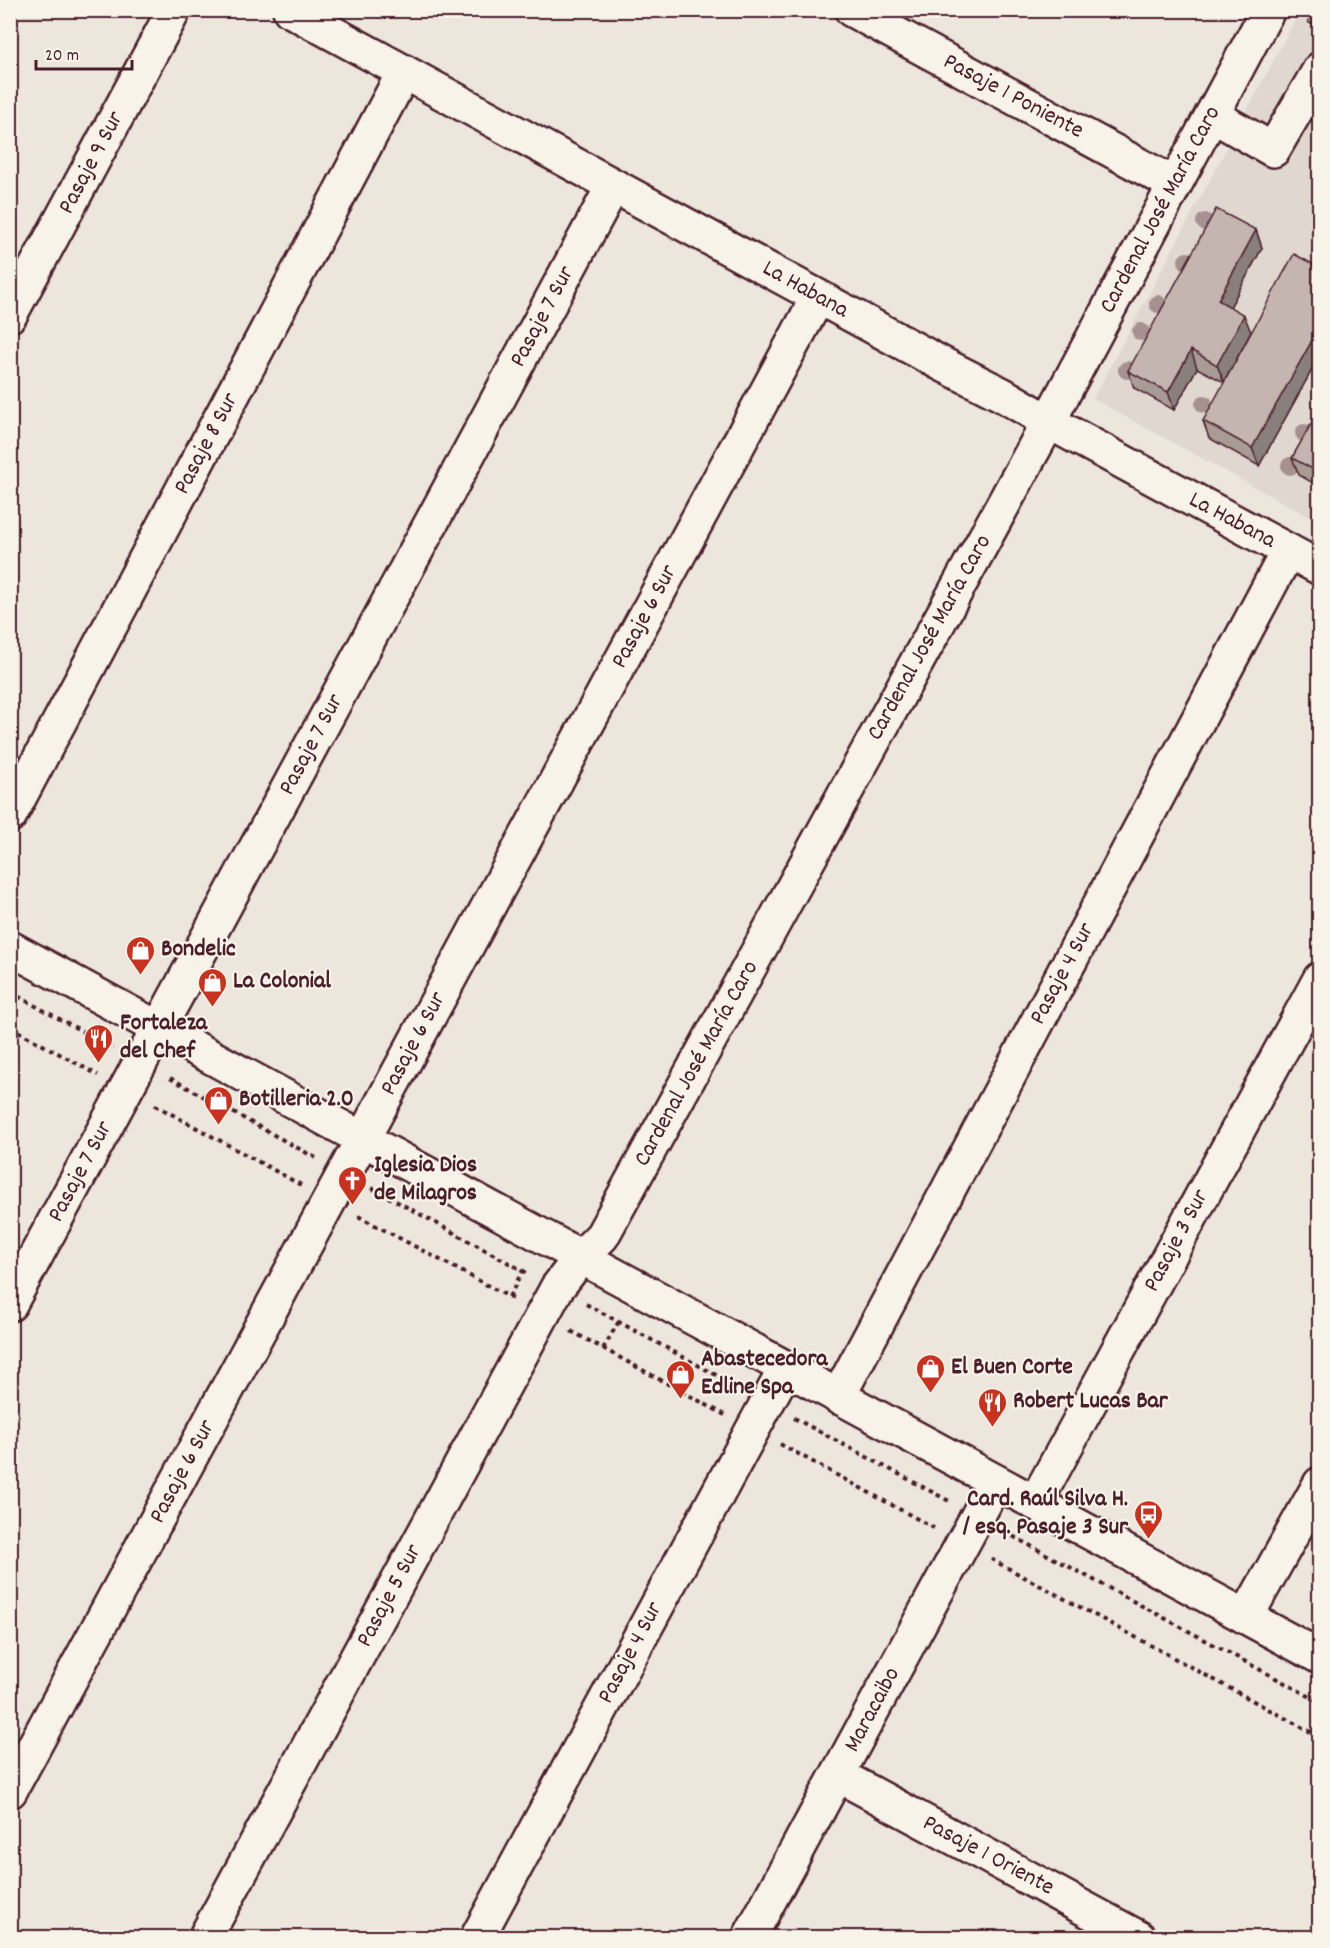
<svg xmlns="http://www.w3.org/2000/svg" width="1330" height="1948" viewBox="0 0 1330 1948" font-family="Dekko,sans-serif">
<rect width="100%" height="100%" fill="#ece6dd"/>
<filter id="ink" filterUnits="userSpaceOnUse"><feTurbulence type="fractalNoise" baseFrequency=".0167" numOctaves="2"/><feDisplacementMap in="SourceGraphic" scale="12" xChannelSelector="R" yChannelSelector="G"/><feConvolveMatrix kernelMatrix="1 2 1 2 8 2 1 2 1" color-interpolation-filters="sRGB"/></filter>
<g filter="url(#ink)">
<path fill="#e0d7d0" d="M1300 11H1319V522L1093 399Z"/>
<g fill="none" stroke-linecap="round" stroke-linejoin="round">
<defs>
<g id="minor">
<path d="M290 10 942 364 1003 395 1049 422 1320 568"/>
<path d="M852 10 1174 184"/>
<path d="M1212 115 1273 150 1320 69"/>
<path d="M10 315 174 10"/>
<path d="M10 815 404 72"/>
<path d="M10 1304 613 186"/>
<path d="M838 1397 1288 551"/>
<path d="M1035 1503 1320 979"/>
<path d="M1246 1617 1320 1484"/>
<path d="M838 1775 1139 1938"/>
<path d="M10 1791 818 297"/>
<path d="M205 1938 557 1288 581 1257 602 1236 1037 443 1268 10"/>
<path d="M477 1938 786 1368"/>
<path d="M749 1938 996 1482"/>
</g>
<path id="major" d="M10 948 1320 1657"/>
</defs>
<use href="#minor" stroke="#4a1f2b" stroke-width="38"/>
<use href="#major" stroke="#4a1f2b" stroke-width="38"/>
<g stroke="#4a1f2b" stroke-width="4" stroke-dasharray="4.5 4.5" stroke-linecap="butt">
<path d="M10 992 113 1048"/>
<path d="M10 1027 98 1075"/>
<path d="M170 1078 316 1158"/>
<path d="M155 1105 301 1185"/>
<path d="M372 1188 529 1274"/>
<path d="M358 1216 515 1300"/>
<path d="M509 1297 523 1270"/>
<path d="M586 1304 740 1388"/>
<path d="M571 1331 725 1415"/>
<path d="M603 1349 619 1321"/>
<path d="M794 1418 949 1501"/>
<path d="M780 1444 934 1528"/>
<path d="M1005 1532 1320 1702"/>
<path d="M991 1559 1320 1737"/>
</g>
<use href="#minor" stroke="#f7f3e8" stroke-width="33"/>
<use href="#major" stroke="#f7f3e8" stroke-width="33"/>
</g>
<g fill="#a69090">
<circle cx="1205" cy="222" r="9"/>
<circle cx="1187" cy="261" r="9"/>
<circle cx="1158" cy="304" r="9"/>
<circle cx="1141" cy="332" r="9"/>
<circle cx="1127" cy="370" r="9"/>
<circle cx="1204" cy="404" r="9"/>
<circle cx="1304" cy="433" r="9"/>
<circle cx="1290" cy="466" r="9"/>
</g>
<g fill="#a99c97" stroke="#4a1f2b" stroke-width="1.5">
<path d="M1305 10H1320V28L1309 23Z"/>
<path d="M1256 230 1262 248 1230 307 1224 382 1197 368 1174 410 1134 388 1128 371Z"/>
<path d="M1320 268V355L1259 466 1209 438 1203 421Z"/>
<path d="M1320 408V487L1299 475 1292 458Z"/>
</g>
<g fill="#897f7b" stroke="#4a1f2b" stroke-width="1.5">
<path d="M1256 230 1262 248 1224 318 1218 300Z"/>
<path d="M1244 315 1251 332 1224 382 1217 365Z"/>
<path d="M1320 326V355L1259 466 1252 448Z"/>
<path d="M1191 350 1197 368 1174 410 1168 392Z"/>
</g>
<g fill="#c4b5b0" stroke="#4a1f2b" stroke-width="1.5">
<path d="M1312 10H1320V14Z"/>
<path d="M1216 209 1256 230 1218 300 1244 315 1217 365 1191 350 1168 392 1128 371Z"/>
<path d="M1294 254 1320 268V326L1252 448 1203 421Z"/>
<path d="M1320 408V473L1292 458Z"/>
</g>
</g>
<defs>
<symbol id="shop-pin" viewBox="-11 -11 22 30"><path d="M0 17L-7.5 6A9.5 9.5 0 1 1 7.5 6Z" fill="#c8321e" stroke="#f7f3e8"/><path d="M-5-2.5h2.3a2.7 3.5 0 0 1 5.4 0H5L5.5 6h-11ZM-1.5-2.5h3a1.5 2.3 0 0 0-3 0Z" fill="#fff"/></symbol>
<symbol id="restaurant-pin" viewBox="-11 -11 22 30"><path d="M0 17L-7.5 6A9.5 9.5 0 1 1 7.5 6Z" fill="#c8321e" stroke="#f7f3e8"/><path d="M-5-6h1v4h1v-4h1v4h1v-4h1v5L-1.5 .5V6h-2V.5L-5-1ZM5-6V6H3V1.5H1.5Q1.5-4 5-6Z" fill="#fff"/></symbol>
<symbol id="church-pin" viewBox="-11 -11 22 30"><path d="M0 17L-7.5 6A9.5 9.5 0 1 1 7.5 6Z" fill="#c8321e" stroke="#f7f3e8"/><path d="M-1.2-6h2.4v3.5h3.3v2.4h-3.3V6h-2.4V-.1h-3.3v-2.4h3.3Z" fill="#fff"/></symbol>
<symbol id="bus-pin" viewBox="-11 -11 22 30"><path d="M0 17L-7.5 6A9.5 9.5 0 1 1 7.5 6Z" fill="#c8321e" stroke="#f7f3e8"/><path d="M-5-6H5V4H4V6H2V4H-2V6H-4V4H-5ZM-3.5-4V0h7V-4ZM-3.5 1.2v1.5H-2V1.2ZM2 1.2v1.5H3.5V1.2Z" fill="#fff"/></symbol>
</defs>
<g fill-rule="evenodd">
<use href="#shop-pin" x="124" y="934" width="33" height="45"/>
<use href="#shop-pin" x="196" y="966" width="33" height="45"/>
<use href="#restaurant-pin" x="82" y="1022" width="33" height="45"/>
<use href="#shop-pin" x="202" y="1084" width="33" height="45"/>
<use href="#church-pin" x="336" y="1164" width="33" height="45"/>
<use href="#shop-pin" x="914" y="1352" width="33" height="45"/>
<use href="#shop-pin" x="664" y="1358" width="33" height="45"/>
<use href="#restaurant-pin" x="976" y="1386" width="33" height="45"/>
<use href="#bus-pin" x="1132" y="1498" width="33" height="45"/>
</g>
<g text-anchor="middle" dominant-baseline="central" stroke-width="4.5" stroke-linejoin="round" paint-order="stroke">
<g font-size="24" fill="#4a1f2b" stroke="#f7f3e8">
<text transform="translate(1013 97) rotate(28)">Pasaje 1 Poniente</text>
<text transform="translate(92 163) rotate(-62)">Pasaje 9 Sur</text>
<text transform="translate(1161 210) rotate(-62)">Cardenal José María Caro</text>
<text transform="translate(805 290) rotate(29)">La Habana</text>
<text transform="translate(543 317) rotate(-62)">Pasaje 7 Sur</text>
<text transform="translate(207 444) rotate(-62)">Pasaje 8 Sur</text>
<text transform="translate(1232 521) rotate(28)">La Habana</text>
<text transform="translate(645 617) rotate(-62)">Pasaje 6 Sur</text>
<text transform="translate(930 638) rotate(-61)">Cardenal José María Caro</text>
<text transform="translate(312 745) rotate(-62)">Pasaje 7 Sur</text>
<text transform="translate(1063 974) rotate(-62)">Pasaje 4 Sur</text>
<text transform="translate(414 1044) rotate(-62)">Pasaje 6 Sur</text>
<text transform="translate(697 1064) rotate(-61)">Cardenal José María Caro</text>
<text transform="translate(81 1172) rotate(-62)">Pasaje 7 Sur</text>
<text transform="translate(1177 1241) rotate(-62)">Pasaje 3 Sur</text>
<text transform="translate(183 1472) rotate(-62)">Pasaje 6 Sur</text>
<text transform="translate(390 1596) rotate(-62)">Pasaje 5 Sur</text>
<text transform="translate(631 1653) rotate(-62)">Pasaje 4 Sur</text>
<text transform="translate(873 1710) rotate(-62)">Maracaibo</text>
<text transform="translate(988 1856) rotate(28)">Pasaje 1 Oriente</text>
</g>
<g font-size="24" font-weight="bold" fill="#4a1f2b" stroke="#f7f3e8" text-anchor="start">
<text x="161" y="950">Bondelic</text>
<text x="233" y="982">La Colonial</text>
<text x="120" y="1024">Fortaleza<tspan x="120" dy="28">del Chef</tspan></text>
<text x="239" y="1100">Botilleria 2.0</text>
<text x="374" y="1166">Iglesia Dios<tspan x="374" dy="28">de Milagros</tspan></text>
<text x="701" y="1360">Abastecedora<tspan x="701" dy="28">Edline Spa</tspan></text>
<text x="951" y="1368">El Buen Corte</text>
<text x="1013" y="1402">Robert Lucas Bar</text>
<text x="1128" y="1500" text-anchor="end">Card. Raúl Silva H.<tspan x="1128" dy="28">/ esq. Pasaje 3 Sur</tspan></text>
</g>
</g>
<rect width="1330" height="1948" fill="none" stroke="#f7f3e8" stroke-width="36"/>
<rect x="18" y="18" width="1294" height="1912" fill="none" stroke="#4a1f2b" stroke-width="2" filter="url(#ink)"/>
<path d="M36 60v9h96v-9" fill="none" stroke="#4a1f2b" stroke-width="3"/>
<text x="45" y="60" font-size="18" fill="#4a1f2b" stroke="#f7f3e8" stroke-width="4.5" paint-order="stroke">20 m</text>
</svg>
